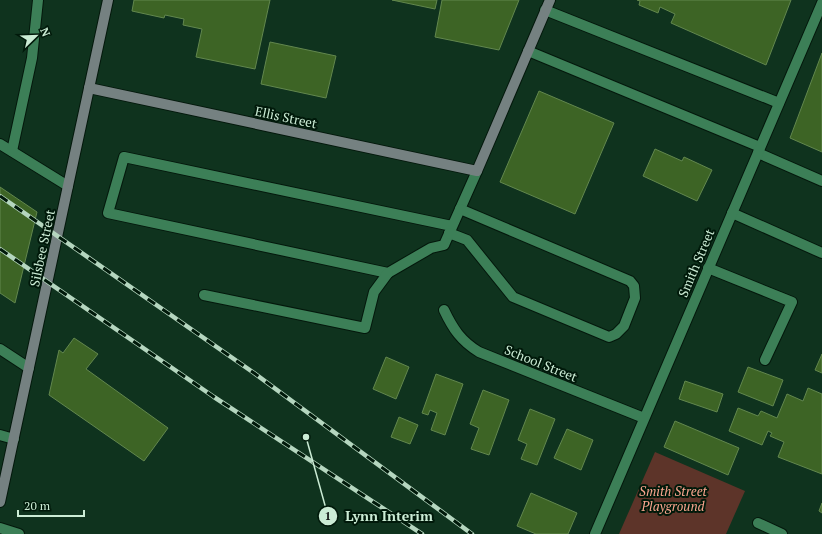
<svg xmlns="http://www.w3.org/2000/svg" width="822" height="534" viewBox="0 0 822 534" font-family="'PT Serif',serif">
<rect width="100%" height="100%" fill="#0f331e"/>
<path fill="#5d3429" d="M655 452 745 491 726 534H619Z"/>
<g fill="#3d6425" stroke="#62874e">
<path d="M134 0H270L255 69 196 57 202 29 183 25 184 19 165 15 164 18 132 11Z"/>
<path d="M392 0H437L435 9Z"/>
<path d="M442 0H519L499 50 435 37Z"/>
<path d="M637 0H791L766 65 671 23 675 14 660 7 658 13 639 5 640 1Z"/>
<path d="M270 42 336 56 326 98 261 84Z"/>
<path d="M822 53V152L790 138Z"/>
<path d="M539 91 614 123 575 214 500 182Z"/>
<path d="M655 149 682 161 684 157 712 170 697 201 643 176Z"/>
<path d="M0 187 37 212 15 303 0 293Z"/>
<path d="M74 338 98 354 86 369 168 428 144 461 49 395 59 350 63 353Z"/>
<path d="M822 354V373L815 370Z"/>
<path d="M386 357 409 367 396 399 373 389Z"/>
<path d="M748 367 783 380 773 406 738 392Z"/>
<path d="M436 374 463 384 445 435 431 430 437 413 430 410 428 415 422 413Z"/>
<path d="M685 381 723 394 717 412 679 399Z"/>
<path d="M808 388 822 394V474L778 457 784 442 770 436 772 433 768 431 762 445 729 431 738 408 758 416 761 411 777 418 787 394 803 401Z"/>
<path d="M483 390 509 400 489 455 471 449 479 428 470 424Z"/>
<path d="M530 409 555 419 537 465 521 459 527 444 518 440Z"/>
<path d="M399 417 418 425 410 444 391 437Z"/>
<path d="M675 421 739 448 728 475 664 447Z"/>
<path d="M567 429 593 440 581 470 554 458Z"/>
<path d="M531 493 577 513 568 534H536L517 526Z"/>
<path d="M822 503V513L819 511Z"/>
</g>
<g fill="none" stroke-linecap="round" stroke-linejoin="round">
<defs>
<g id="lane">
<path d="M545 10 779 103"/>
<path d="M528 51 760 147"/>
<path d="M0 144 68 186"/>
<path d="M12 151 32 58 38 0"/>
<path d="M758 153 822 181"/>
<path d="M732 213 822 253"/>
<path d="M452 226 124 157 108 213 388 273 431 248 444 245 477 171"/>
<path d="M449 233 467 240 513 297 609 337 616 334 624 326 635 298 634 286 630 281 460 209"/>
<path d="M708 268 792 302 765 360"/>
<path d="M204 295 365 328 374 292 388 273"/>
<path d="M758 523 782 534"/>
</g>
<g id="street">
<path d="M444 310C453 329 461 341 479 352L644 418"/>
<path d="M0 349 29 368"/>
<path d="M0 435 14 439"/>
<path d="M0 528 19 534"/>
<path d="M595 534 822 3"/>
</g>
<g id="secondary">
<path d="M89 88 477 171 550 0"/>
<path d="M0 502 108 0"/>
</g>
</defs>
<use href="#lane" stroke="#04180c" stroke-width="12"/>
<use href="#street" stroke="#04180c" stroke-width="12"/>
<use href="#secondary" stroke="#04180c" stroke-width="12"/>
<use href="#lane" stroke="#3c7f57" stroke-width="10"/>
<use href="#street" stroke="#3c7f57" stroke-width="10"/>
<use href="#secondary" stroke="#758181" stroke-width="10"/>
<defs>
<g id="rail">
<path d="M0 196 254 373 472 534"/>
<path d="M0 249 214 397 422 534"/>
</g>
</defs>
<use href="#rail" stroke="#b5d6bf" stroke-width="4.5"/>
<use href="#rail" stroke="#00190a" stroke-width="3" stroke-dasharray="9" stroke-linecap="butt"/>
</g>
<g text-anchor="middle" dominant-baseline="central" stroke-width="4" stroke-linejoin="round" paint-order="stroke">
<g font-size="13" fill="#cbecd5" stroke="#00190a">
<text transform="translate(286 117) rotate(12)">Ellis Street</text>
<text transform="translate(42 248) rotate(-78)">Silsbee Street</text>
<text transform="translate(696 263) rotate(-67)">Smith Street</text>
<text transform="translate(541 363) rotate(22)">School Street</text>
</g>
<g font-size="13" font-style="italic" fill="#faa58f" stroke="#00190a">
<text x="673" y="491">Smith Street<tspan x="673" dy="15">Playground</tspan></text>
</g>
</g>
<path fill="none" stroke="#cbecd5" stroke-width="1.5" d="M306 437L328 516"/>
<g fill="#cbecd5" stroke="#00190a" stroke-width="1.5">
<circle cx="306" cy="437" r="4"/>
<circle cx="328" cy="516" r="10"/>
</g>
<g font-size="12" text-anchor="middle" font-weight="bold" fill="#111">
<text x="328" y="520">1</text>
</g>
<g font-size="14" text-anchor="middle" font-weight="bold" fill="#cbecd5" stroke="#00190a" stroke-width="4" stroke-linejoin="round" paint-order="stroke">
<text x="389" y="521">Lynn Interim</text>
</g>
<g transform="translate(36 36) rotate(67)" stroke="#00190a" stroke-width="3" paint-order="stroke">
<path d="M0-3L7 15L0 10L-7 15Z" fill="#cbecd5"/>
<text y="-6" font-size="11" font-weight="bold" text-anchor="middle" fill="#cbecd5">N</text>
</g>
<path d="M18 510v6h66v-6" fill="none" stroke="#cbecd5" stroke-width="2"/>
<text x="24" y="510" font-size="12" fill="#cbecd5" stroke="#00190a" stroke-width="3" paint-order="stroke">20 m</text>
</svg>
